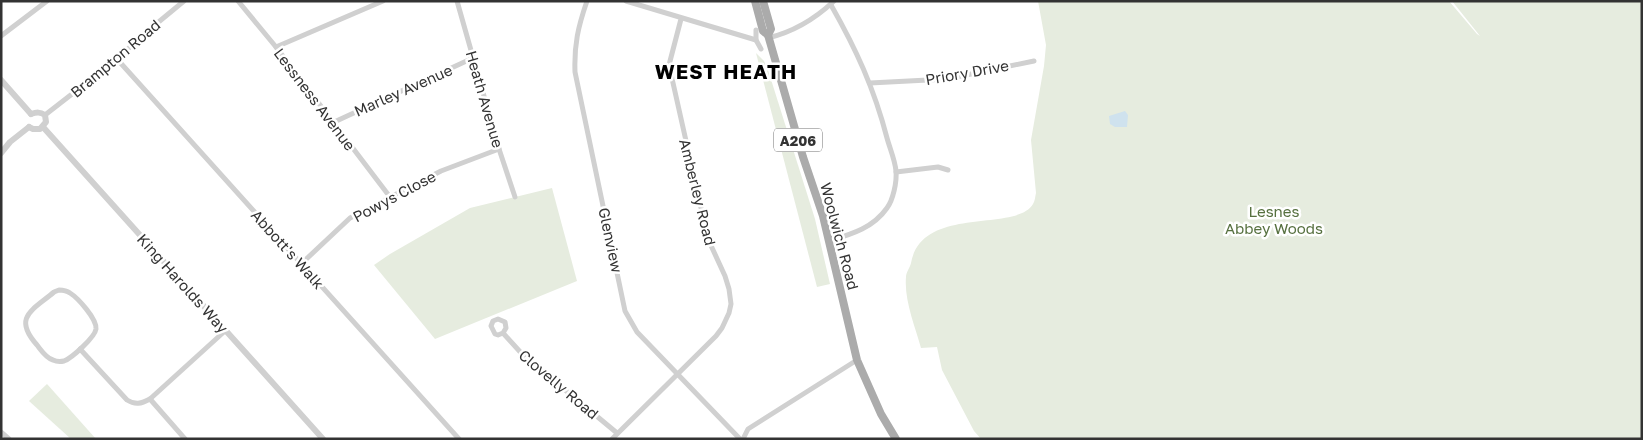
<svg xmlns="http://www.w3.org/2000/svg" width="1643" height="440" viewBox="0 0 1643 440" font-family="'Golos Text',sans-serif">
<rect width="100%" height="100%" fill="#fff"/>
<g fill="#e6ecdf">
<path d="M1038 1H1449L1477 34 1480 36 1452 1H1642V439H981L974 431 942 370 937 347 921 348C915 326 904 300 906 277 906 272 910 268 911 263 922 204 1016 233 1033 204 1035 201 1035 197 1036 193L1031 140 1044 66 1046 45Z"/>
<path d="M756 53 764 61 768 70 815 219 830 284 817 287Z"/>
<path d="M552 188 577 281 435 339 374 265 390 254 470 208Z"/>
<path d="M47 384 96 439H71L29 401Z"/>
</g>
<path fill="#cfe2ee" d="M1125 111 1128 115 1127 127H1115L1110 124 1109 116Z"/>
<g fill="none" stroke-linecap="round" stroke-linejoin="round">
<g stroke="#d0d0d0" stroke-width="5">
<path d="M238 1 276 47 390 197"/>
<path d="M457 1 499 149 515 197"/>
<path d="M587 1C578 27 574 45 575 72L625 311 637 332 740 439"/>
<path d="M626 1 756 40"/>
<path d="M756 30V40L761 49"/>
<path d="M1 36 47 1"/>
<path d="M768 38C793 32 815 19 834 1"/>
<path d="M276 47 383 1"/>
<path d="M117 59 459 439"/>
<path d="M870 83 947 79 1034 61"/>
<path d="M45 115 117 59 144 34 184 1"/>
<path d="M332 123 473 58"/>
<path d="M896 172 938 167 948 170"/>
<path d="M829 241C852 234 873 228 887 208 893 200 897 182 896 171 895 160 890 149 887 138 874 88 856 49 831 5"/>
<path d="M301 264 350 218 441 171 499 149"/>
<path d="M59 290C63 290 66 290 70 293 78 298 97 319 96 329 95 337 72 358 64 361 60 362 57 362 53 360 46 358 41 350 37 345 12 317 33 310 54 292Z"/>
<path d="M503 333 506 328 505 322 498 319 493 321 491 326 495 334 498 335 503 333 523 355 617 433"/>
<path d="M80 349 127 400C135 405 141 404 150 399L226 330"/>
<path d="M150 399 185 439"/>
<path d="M1 432 9 439"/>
<path d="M612 439 716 336 722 328 729 313 731 304 729 289 725 276 708 239 669 65 681 19"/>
<path d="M743 439 748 429 857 360"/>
</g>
<g stroke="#d0d0d0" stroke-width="6">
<path d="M1 80 31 114"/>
<path d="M29 127 33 129H40L46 122 45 115C40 112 37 112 31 114"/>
<path d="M43 127 323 439"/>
<path d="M1 153 10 142 29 127"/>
</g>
<g stroke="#ababab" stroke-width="8">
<path d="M755 1 763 31 768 35 803 157 823 216 857 360 881 414 896 439"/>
<path d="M763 1 771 29 768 35"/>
</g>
</g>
<g text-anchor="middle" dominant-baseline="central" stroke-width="5" stroke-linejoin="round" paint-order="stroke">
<rect fill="#fff" stroke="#707070" stroke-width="1" x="774" y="128.5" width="48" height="23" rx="4"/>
<g font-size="14" font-weight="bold" fill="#333">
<text x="798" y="140">A206</text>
</g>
<g font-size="15" fill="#333" stroke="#fff">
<text transform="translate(115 58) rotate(-40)">Brampton Road</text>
<text transform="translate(967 72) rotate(-10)">Priory Drive</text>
<text transform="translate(403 90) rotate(-24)">Marley Avenue</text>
<text transform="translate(315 99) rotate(53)">Lessness Avenue</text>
<text transform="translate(485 99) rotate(74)">Heath Avenue</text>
<text transform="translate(698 192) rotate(76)">Amberley Road</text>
<text transform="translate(394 196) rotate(-28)">Powys Close</text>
<text transform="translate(840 236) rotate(75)">Woolwich Road</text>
<text transform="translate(611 240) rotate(78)">Glenview</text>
<text transform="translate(288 249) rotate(48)">Abbott's Walk</text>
<text transform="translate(183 283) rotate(48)">King Harolds Way</text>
<text transform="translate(559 384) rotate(40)">Clovelly Road</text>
</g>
<g font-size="15" fill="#56703f" stroke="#fff">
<text x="1274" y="211">Lesnes<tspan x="1274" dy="17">Abbey Woods</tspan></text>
</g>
<g font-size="20" font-weight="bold" letter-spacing="1" fill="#000" stroke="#fff">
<text x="726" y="71">WEST HEATH</text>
</g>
</g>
<rect width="1643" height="440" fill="none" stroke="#333333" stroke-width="5"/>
</svg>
